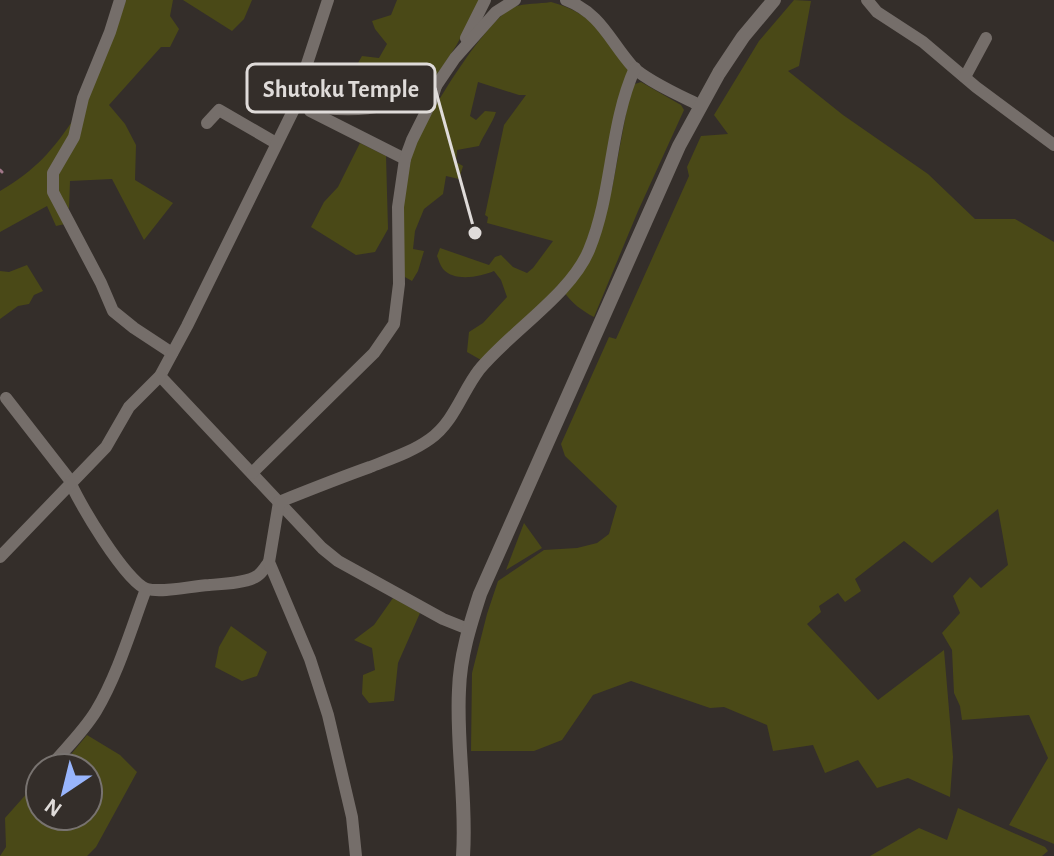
<svg xmlns="http://www.w3.org/2000/svg" width="1054" height="856" viewBox="0 0 1054 856" font-family="'Alegreya Sans',sans-serif">
<rect width="100%" height="100%" fill="#342e2a"/>
<g fill="#4a4917">
<path d="M126 0H173L170 16 179 29 170 47H161L109 105 125 124 136 145 135 180 173 203 144 240 112 179 70 181 69 209 57 191 59 170 115 33Z"/>
<path d="M183 0H252L244 19 232 31Z"/>
<path d="M397 0H481L456 46 441 69 423 89 391 102 318 105 308 99 304 94 311 62 343 74 354 70 362 56 379 58 387 44 375 29 372 21 391 15Z"/>
<path d="M794 0 811 1 799 66 788 71 843 115 928 174 975 219H1015L1054 242V844L1009 825 1048 758 1029 715 962 720 960 706 954 693 952 650 942 633 960 613 953 596 970 577 981 588 1008 565 998 509 932 563 904 541 855 579 861 591 845 602 838 593 819 606 821 612 807 624 878 700 944 650 953 757 950 797 908 778 877 788 858 760 825 773 813 745 773 751 767 725 724 707 710 708 631 681 593 695 562 740 534 751H471L472 673 487 614 498 581 544 550 577 548 597 543 609 534 617 506 565 456 561 444 609 337 616 339 689 176 687 167 701 136 728 134 714 115 759 41Z"/>
<path d="M551 2C593 13 604 36 629 69L601 198 583 252 572 270 549 295 481 360 467 352 469 332 483 323 507 297 501 280 494 271C480 277 454 282 443 269 440 265 439 261 437 256L440 248 489 265 495 257 501 255 513 267 527 273 533 268 553 241 487 223 488 217 485 215 504 125 526 95H519L478 82 470 116 476 120 485 111 496 112C492 124 484 134 479 146L457 150 456 162 463 166 459 179 446 176 443 194 424 209 415 231 413 249 424 251 418 271 412 281 403 276C403 237 400 197 410 159 418 128 486 18 514 7 525 3 539 4 551 2Z"/>
<path d="M641 82 681 105 684 110 638 211 594 317C582 311 572 303 564 292L612 189 630 92 635 84Z"/>
<path d="M76 116 72 135 52 167 65 224 56 226 47 206 0 232V191C37 169 52 151 76 116Z"/>
<path d="M360 143 386 156 388 229 375 252 356 255 311 227 324 202 338 187Z"/>
<path d="M27 265 43 291 34 295 29 304 18 306 0 319V271L9 272Z"/>
<path d="M524 523 542 548 506 570Z"/>
<path d="M393 598 420 613 398 663 394 701 369 703 362 694 363 675 375 670 372 648 354 640 374 625Z"/>
<path d="M231 626 267 652 257 676 242 681 215 667 219 647Z"/>
<path d="M87 735 120 755 137 772 96 847 87 856H0L6 847 5 818 37 782 40 785V816H88V768H66L63 764Z"/>
<path d="M958 808 1045 847 1048 851 1042 856H870L919 828 947 840Z"/>
</g>
<g fill="none" stroke-linecap="round" stroke-linejoin="round">
<path stroke="#a07788" stroke-width="3" d="M0 170 2 172"/>
<g stroke="#756e6a" stroke-width="12">
<path d="M120 0 110 32 83 98 74 137 53 173V192L101 283 113 311 134 328 172 353"/>
<path d="M566 0C602 14 610 42 633 67 647 81 681 96 699 105"/>
<path d="M867 0 877 12 923 42 976 87 1054 145"/>
<path d="M466 38 485 0"/>
<path d="M965 77 986 38"/>
<path d="M296 105C352 113 384 112 436 86"/>
<path d="M310 111 405 159"/>
<path d="M207 123 219 110 276 143"/>
<path d="M160 376 322 548 338 561 443 619 468 629"/>
<path d="M6 398 69 479C76 499 127 584 147 589 163 593 191 586 209 585 221 584 247 583 257 576 262 573 266 566 269 562"/>
<path d="M252 473 374 353 394 324 399 284 398 207 405 159 412 140 431 102 436 86 455 58 496 12 515 0"/>
<path d="M0 557 106 447 129 407 160 376 187 326 296 105 303 76 328 0"/>
<path d="M56 760C70 744 85 729 96 711 118 674 131 629 146 589"/>
<path d="M356 856 352 817 328 715 310 659 269 562 279 502C309 490 339 478 370 467 390 459 412 452 430 439 454 422 462 392 479 370 510 332 571 294 589 250 613 192 609 126 635 68"/>
</g>
<path stroke="#756e6a" stroke-width="14" d="M463 856C467 800 456 745 459 690 460 656 470 625 480 594L679 146 719 73 743 37 774 0"/>
</g>
<path fill="none" stroke="#dfdbd9" stroke-width="3" d="M475 233L435 88"/>
<circle fill="#dfdbd9" stroke="#342e2a" stroke-width="3" cx="475" cy="233" r="8"/>
<rect fill="#342e2a" stroke="#dfdbd9" stroke-width="3" x="247" y="64" width="188" height="48" rx="8"/>
<g font-size="24" text-anchor="middle" font-weight="bold" fill="#dfdbd9">
<text x="341" y="97">Shutoku Temple</text>
</g>
<g transform="translate(64 792) rotate(215)"><circle r="38" fill="#342e2a" stroke="#787370" stroke-width="2"/>
<path d="M0-6L14 30L0 20L-14 30Z" fill="#98b5fd"/>
<text y="-12" font-size="22" font-weight="bold" text-anchor="middle" fill="#dfdbd9">N</text>
</g>
</svg>
